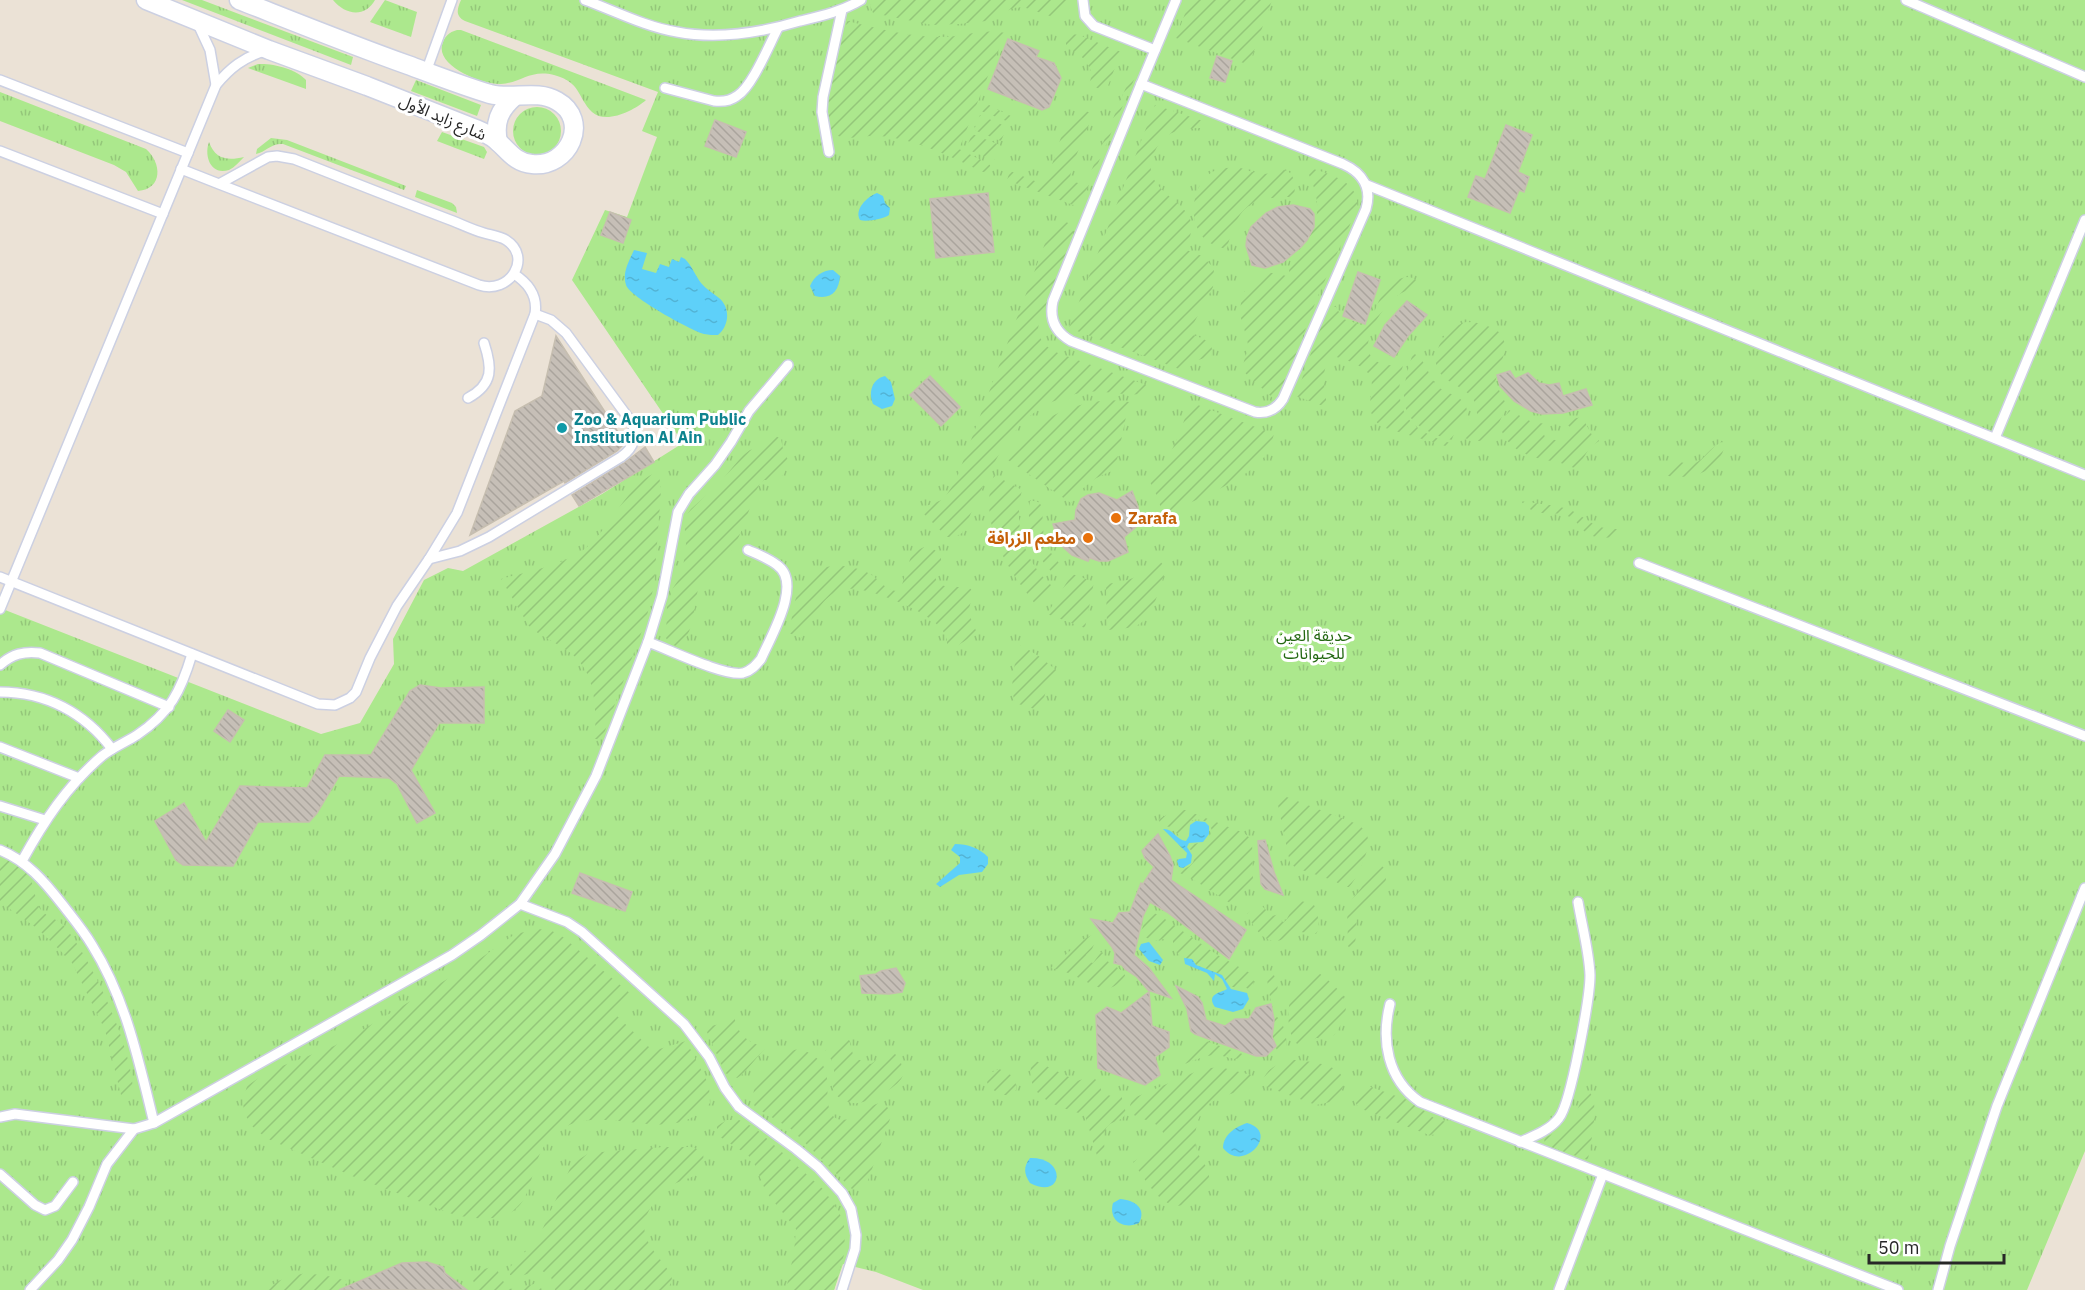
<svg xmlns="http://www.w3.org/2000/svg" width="2085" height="1290" viewBox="0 0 2085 1290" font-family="'IBM Plex Sans','Noto Sans Arabic',sans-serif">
<defs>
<pattern id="grass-tufts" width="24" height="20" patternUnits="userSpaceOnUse" patternTransform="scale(1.5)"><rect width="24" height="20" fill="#ace88d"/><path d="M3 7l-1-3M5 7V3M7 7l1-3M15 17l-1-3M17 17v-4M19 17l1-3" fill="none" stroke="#94c77a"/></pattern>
<pattern id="garden-furrows" width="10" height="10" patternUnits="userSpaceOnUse" patternTransform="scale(1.5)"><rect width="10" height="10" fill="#ace88d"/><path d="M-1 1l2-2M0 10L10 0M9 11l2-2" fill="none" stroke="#94c77a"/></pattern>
<pattern id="water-ripples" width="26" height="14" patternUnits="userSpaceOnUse" patternTransform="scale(1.5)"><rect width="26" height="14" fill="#5ed0f9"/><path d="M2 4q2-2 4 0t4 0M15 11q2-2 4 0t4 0" fill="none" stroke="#52b3d5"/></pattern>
<pattern id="building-back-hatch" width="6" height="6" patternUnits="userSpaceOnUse" patternTransform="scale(1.5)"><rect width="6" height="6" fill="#c6bfb7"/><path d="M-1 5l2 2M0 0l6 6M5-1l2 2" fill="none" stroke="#aaa49d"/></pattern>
</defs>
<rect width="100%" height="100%" fill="#ebe2d6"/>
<g fill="url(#grass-tufts)">
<path d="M182 0H202L353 57 351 65Z"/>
<path d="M333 0H375C365 18 345 15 333 0Z"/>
<path d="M385 0 417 12 411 37 370 22Z"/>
<path d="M461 0H2085V1151L2027 1290H923L876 1272 843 1264 834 1290H0V608L321 734 360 723 394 664 393 639 424 580 448 568 463 571 602 494 683 443 572 280 605 210 627 217 657 137 642 131 658 92 465 21C455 16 457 9 461 0Z"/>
<path d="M457 30H461L646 100C635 110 606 125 592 112 577 97 581 82 554 75 530 69 521 83 501 84 483 85 437 67 442 45 444 37 449 32 457 30Z"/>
<path d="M258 64C273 63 296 69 306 80V89L248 68Z"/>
<path d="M416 80 481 105 477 116 411 91Z"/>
<path d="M0 92 146 149C162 163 163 189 138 191L126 172 114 165 0 121Z"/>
<circle cx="537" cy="131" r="24"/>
<path d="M442 132 484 147 487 152 484 159 437 141Z"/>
<path d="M271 138 287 140 406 186 404 190 283 144C271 143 266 152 256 154L257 149Z"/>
<path d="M209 142C215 159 227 161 244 157 239 162 235 167 229 170 210 176 204 155 209 142Z"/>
<path d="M417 190 452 203 456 207 457 213 415 197Z"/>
</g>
<g fill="url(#garden-furrows)">
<path d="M877 0H1067L1059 19 1023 7 1013 8 986 21 959 24 932 25 873 13 870 5Z"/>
<path d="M1190 0H1272L1249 65 1176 38Z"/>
<path d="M847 21C878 28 908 37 940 37 963 37 983 28 1005 33L959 149 989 164 991 167 989 171 983 172C951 157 916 139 880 136 865 134 838 145 829 128 819 111 843 42 847 21Z"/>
<path d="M1072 34 1079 35 1121 52 1106 91 1089 85 1092 74C1087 59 1080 54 1066 47V41Z"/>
<path d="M1132 73 1136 75 1081 203 1073 205 1007 180 1010 171 1040 183 1047 180 1063 131 1073 122 1081 109 1093 114 1072 166 1070 177C1073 183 1081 185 1087 181Z"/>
<path d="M985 102 992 107 1011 116 1009 122 981 111Z"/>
<path d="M1155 105 1206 122 1205 128C1184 128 1167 129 1156 149 1134 188 1186 198 1191 222 1193 232 1189 240 1184 249L1202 256 1214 268 1213 287 1188 334C1198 336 1217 341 1211 356L1195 361 1187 368 1179 369 1069 328Z"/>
<path d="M980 115 1007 127 1001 141 974 130Z"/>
<path d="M972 134 1000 145 994 160 966 149Z"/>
<path d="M1305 166C1326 174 1361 179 1357 209L1317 298 1281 395 1275 400 1244 372C1241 362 1248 355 1248 345 1247 336 1243 327 1241 318 1238 298 1248 273 1271 273 1277 273 1283 275 1289 277 1289 253 1295 258 1306 241 1324 214 1318 193 1305 166Z"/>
<path d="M1235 167C1245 168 1254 174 1264 174 1269 174 1273 171 1278 170 1295 167 1296 185 1294 197 1250 196 1237 207 1227 249 1218 247 1208 244 1202 236 1188 218 1192 185 1212 172 1219 168 1228 168 1235 167Z"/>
<path d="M1063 221 1071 224 1074 236 1040 320C1034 336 1044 347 1058 353L1149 386 1141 394C1123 396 1105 390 1086 392 1008 403 991 472 962 533L955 537H947L923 513 922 508 944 499 956 480 1050 230 1055 223Z"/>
<path d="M1408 277 1413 278 1421 285C1411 289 1400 292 1392 300 1368 324 1349 370 1403 365 1391 410 1409 430 1450 443L1449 447 1382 427C1358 409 1380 388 1368 373 1360 363 1341 358 1329 355 1327 363 1323 372 1324 381 1324 390 1327 397 1326 407L1296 396 1325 313 1330 306 1336 307 1343 319 1365 326 1369 322C1381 302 1381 280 1408 277Z"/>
<path d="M1466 322C1481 322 1490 326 1502 334L1506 348 1495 382 1507 406C1495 429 1493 450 1462 437L1465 430 1471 431C1476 427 1477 421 1477 414 1479 379 1422 389 1439 346 1444 333 1453 326 1466 322Z"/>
<path d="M1413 353C1425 359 1427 371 1434 383 1443 395 1467 394 1467 412 1467 424 1454 429 1452 440 1398 425 1397 402 1413 353Z"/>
<path d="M1111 400 1129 402 1115 470C1096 476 1082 486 1071 503L1005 458C1032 422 1066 403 1111 400Z"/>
<path d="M1190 402 1274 434C1271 445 1267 455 1259 463 1234 486 1193 500 1163 516L1158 498 1150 482C1171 459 1181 432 1190 402Z"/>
<path d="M1509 410 1530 421 1545 424 1543 432 1545 437 1558 441 1568 440 1573 432 1569 426 1562 421 1582 417 1592 435 1599 439V441L1590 447 1581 462 1575 468C1569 467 1563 463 1557 462 1534 459 1507 452 1500 426Z"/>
<path d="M774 435 781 439 783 449 788 460 784 474 777 480H764L760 483C748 508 742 539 725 561 718 568 708 569 702 577 692 600 698 628 679 647 673 645 669 644 666 638L667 605 673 588 681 576 683 568 686 544 684 519 691 509 718 485 742 456 750 450 758 448 768 437Z"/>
<path d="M1722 442 1725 445C1718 474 1689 481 1663 475L1672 467 1675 460C1703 472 1701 452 1722 442Z"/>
<path d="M655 473 659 475 661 490 654 585 646 620 602 739H595C596 706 597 669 565 649 553 641 540 636 529 626L501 579C529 571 564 566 587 547 609 529 629 483 655 473Z"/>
<path d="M994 475 1022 490C1013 526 1024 561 1052 586L1036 605C1007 569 977 523 994 475Z"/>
<path d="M1030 500 1038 502 1042 506C1044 535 1040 543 1062 566L1056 576C1033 555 1026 530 1030 500Z"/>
<path d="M1521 501C1536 504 1550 504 1564 508 1586 514 1590 530 1617 529L1615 537C1604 538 1591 539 1583 530 1578 525 1576 520 1570 517 1551 508 1537 521 1521 501Z"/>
<path d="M924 547 933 549 941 554V561L934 574 937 582C948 591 959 584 971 589L973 594 968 612 977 633 943 655C943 654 947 647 947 646 953 618 878 592 857 589 851 588 840 590 834 593 819 602 810 623 801 638L789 633C796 602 794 570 833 566 845 565 859 568 870 574 879 579 886 591 897 591L901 588 912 553Z"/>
<path d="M1158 559 1166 568C1161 584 1153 619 1136 626 1127 629 1116 629 1107 630L1106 584C1127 582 1145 576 1158 559Z"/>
<path d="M1072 574 1094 582 1085 628 1047 614Z"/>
<path d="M1021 645 1040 657 1061 674 1046 690 1041 711 1015 703C1009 684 1014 664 1021 645Z"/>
<path d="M1284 796 1357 824C1363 828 1367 832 1368 839 1370 850 1357 879 1349 887H1343L1335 881 1296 868 1290 863 1278 805 1280 797Z"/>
<path d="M1185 810 1244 833 1252 840 1253 881 1233 905 1194 880 1178 872V870C1192 868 1200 860 1189 848L1190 845 1207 841 1212 831C1210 821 1201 818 1192 820L1187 826V836L1183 839 1170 827 1160 825 1159 819 1174 811Z"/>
<path d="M0 858C18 862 30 871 34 890 36 897 36 905 42 911 48 918 58 919 64 926 92 959 134 1051 133 1094L130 1097 122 1099 105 1030 71 961 38 929 0 902Z"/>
<path d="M1375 862 1379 863 1386 870C1387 901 1376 896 1357 912L1355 948 1351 950 1348 946 1347 906 1361 888Z"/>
<path d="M1301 901 1313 904 1317 909 1319 928 1316 934 1293 931C1289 933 1285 938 1281 940 1265 946 1252 925 1247 914L1260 904 1272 916 1280 914 1281 921 1284 922C1292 915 1288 907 1301 901Z"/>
<path d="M1148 911 1159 915 1219 956 1250 973 1253 978 1255 993 1245 987H1231C1216 969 1217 973 1196 965L1193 961 1182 958 1173 948V941L1164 939 1154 941 1140 935Z"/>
<path d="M539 929 552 931 563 937 632 995 613 1012 653 1051 686 1041 709 1085 710 1103C672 1148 613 1105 567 1126 509 1153 560 1236 455 1215L352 1176 266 1138 252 1126 244 1113 243 1101 247 1086 269 1071 334 1046 359 1032 474 963 515 934Z"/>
<path d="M1092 935 1096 940 1092 949 1086 955V961L1093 963 1101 952 1104 954V959L1124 972 1125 976C1109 997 1097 987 1079 978 1070 973 1061 970 1051 968L1082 940Z"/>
<path d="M1316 971C1342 990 1358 1004 1334 1035L1327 1038H1316L1303 1047C1286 1042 1286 1009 1292 995 1297 985 1306 978 1316 971Z"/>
<path d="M1271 972C1282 982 1277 996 1272 1008L1267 980Z"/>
<path d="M734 1015C737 1034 747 1043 766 1047L743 1074 737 1078 725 1073 707 1032 711 1026 720 1024Z"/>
<path d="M1273 1017H1277C1285 1023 1288 1042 1286 1051L1282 1053 1277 1050 1272 1040 1274 1031 1272 1025Z"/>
<path d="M848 1036 854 1058 871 1064 891 1049C897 1056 904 1064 903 1074 902 1086 869 1102 858 1103 851 1104 845 1101 840 1098 828 1090 835 1079 834 1068 833 1061 829 1056 825 1051Z"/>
<path d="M1206 1041 1248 1056C1236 1063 1227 1055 1214 1055 1204 1056 1194 1060 1185 1064L1193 1051Z"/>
<path d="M800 1049C811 1053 820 1058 825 1069 832 1086 818 1126 850 1119 861 1117 868 1106 879 1103 888 1105 892 1111 890 1119L867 1183 862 1189H852L791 1129 755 1107C745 1083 777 1051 800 1049Z"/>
<path d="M1034 1060 1077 1081 1092 1076 1099 1083 1102 1093 1111 1096 1120 1091 1126 1113C1122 1121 1117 1120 1110 1124 1100 1131 1105 1147 1106 1157L1098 1159 1085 1115C1065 1108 1036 1103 1031 1079 1030 1072 1030 1066 1034 1060Z"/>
<path d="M1294 1060C1318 1062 1362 1067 1335 1101L1316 1105 1262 1085C1264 1069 1279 1062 1294 1060Z"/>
<path d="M1220 1067 1251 1075 1247 1090C1224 1095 1204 1099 1197 1124 1195 1133 1194 1142 1197 1151 1200 1160 1209 1167 1209 1176 1209 1184 1203 1191 1198 1196 1169 1225 1147 1182 1133 1162 1145 1155 1153 1146 1164 1138 1164 1122 1144 1121 1132 1114 1128 1108 1130 1101 1136 1097L1202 1069Z"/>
<path d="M999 1069C1010 1073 1017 1078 1016 1090L1011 1095H1001L989 1087 987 1082 990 1073Z"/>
<path d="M1371 1087 1410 1101 1434 1118 1449 1123V1128L1443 1134 1429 1135 1359 1108 1355 1102C1354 1092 1361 1087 1371 1087Z"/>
<path d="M1589 1092C1601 1101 1590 1146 1588 1160L1545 1145 1544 1138 1565 1128 1576 1113 1584 1094Z"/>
<path d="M727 1120H739L755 1128 824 1190 839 1212 844 1224 845 1251 834 1290H786L794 1252 796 1229 766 1192 755 1165 748 1155 717 1135V1126Z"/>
<path d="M664 1147H691L700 1150 703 1154 704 1161 700 1172C692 1178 683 1180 674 1184 666 1189 660 1196 654 1203 631 1233 654 1249 671 1274 673 1281 671 1284 666 1290H555L551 1277 541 1270 517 1277 510 1275V1267L538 1239 572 1164 589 1153Z"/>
<path d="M495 1266 507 1288 513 1289 534 1284 540 1286 542 1290H477L470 1273Z"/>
<path d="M306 1273 334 1277 349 1282 335 1290H266C278 1279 290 1276 306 1273Z"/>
</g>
<g fill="url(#water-ripples)">
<path d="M877 193 883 196 885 203 890 208 889 215C883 219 867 222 860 220 854 209 867 197 877 193Z"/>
<path d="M634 250 647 253 642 269 656 273 660 264 669 267 672 259 679 262 681 257 685 259C692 266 695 275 701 283 706 289 713 293 719 298 731 308 729 326 718 335 713 335 709 335 704 334 690 330 630 297 626 285 622 273 629 261 634 250Z"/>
<path d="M833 270 840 276C839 291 831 300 815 296L810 286C814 276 823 270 833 270Z"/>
<path d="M885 376 891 382 895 399 892 406 882 409 873 404C868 392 872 379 885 376Z"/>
<path d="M1196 821 1205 822 1209 826V834L1203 842 1189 843 1187 847 1192 855 1191 863 1183 868 1179 867 1177 861 1179 859 1186 858 1187 853 1163 829C1173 828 1176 840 1186 841L1189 836 1190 825Z"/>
<path d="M955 844C968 844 979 848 988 857V864L982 872 959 875 940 887 936 884 960 863V857L951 850Z"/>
<path d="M1149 942 1163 960 1160 965 1149 961 1139 949 1141 944Z"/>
<path d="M1184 958 1192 959 1196 965 1222 975 1231 989 1247 993 1249 999 1243 1009 1233 1012 1215 1007C1206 994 1220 993 1227 989L1222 979 1215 974 1214 981 1207 973 1185 964Z"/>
<path d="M1247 1123C1281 1132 1243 1174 1223 1148 1223 1135 1235 1127 1247 1123Z"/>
<path d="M1030 1158C1068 1157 1063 1201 1030 1183 1024 1174 1023 1167 1030 1158Z"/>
<path d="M1120 1199C1134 1200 1147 1208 1139 1223 1124 1230 1108 1221 1113 1203Z"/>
</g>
<g fill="url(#building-back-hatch)" stroke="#c6beb0" stroke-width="1.5">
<path d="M1008 39 1039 51 1036 57 1054 63 1061 78 1049 107 1042 110 988 89Z"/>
<path d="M1217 56 1232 61 1225 82 1210 78Z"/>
<path d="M715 120 746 132 736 157 705 146Z"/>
<path d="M1506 125 1532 135 1518 172 1529 177 1524 192 1519 190 1510 213 1468 197 1476 176 1485 179Z"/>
<path d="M988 193 994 252 936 258 930 199Z"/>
<path d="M1293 205 1310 209 1314 214V227L1307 240 1301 247 1283 262 1265 268 1252 265 1246 246 1247 237 1251 227 1266 213 1278 207Z"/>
<path d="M610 212 631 220 623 243 601 235Z"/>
<path d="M1358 272 1380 280 1365 324 1343 316Z"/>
<path d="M1407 301 1427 315 1408 336 1394 357 1374 346 1385 325Z"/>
<path d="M556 336 625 443 617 451 565 483 564 481 470 535 515 411 542 396Z"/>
<path d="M1510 371 1515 379 1528 373 1539 383 1549 385 1559 383 1563 396 1586 389 1592 405 1563 413 1542 414 1531 411 1514 401 1500 386 1497 375Z"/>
<path d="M930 376 960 407 941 426 910 395Z"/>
<path d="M645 447 654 462 579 506 572 495 624 463Z"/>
<path d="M1132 491 1138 507V519L1136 527 1124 537 1128 552 1108 561H1099L1090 558 1088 561 1072 555 1063 547 1057 537 1053 524 1075 520 1076 510 1081 499 1088 495 1099 493 1117 500Z"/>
<path d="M420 685 441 688 484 687V723H439L411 770 435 813 417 823 397 784 389 778 339 776 317 813 309 822H258L233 866 183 865 176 860 155 821 184 803 206 842 240 786 307 788 325 755H371L410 691Z"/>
<path d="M228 710 244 720 230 742 214 731Z"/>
<path d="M1158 834 1170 856 1173 865 1171 880 1246 930 1229 959 1167 912 1150 902 1143 916 1134 955 1149 968 1171 998 1148 990 1137 977 1125 969 1122 965 1114 963 1115 953 1112 947 1091 919 1113 923 1119 913 1130 912 1141 883 1143 884 1154 867 1145 858 1142 851Z"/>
<path d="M1265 840 1274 872 1283 895 1265 889 1261 884 1258 841Z"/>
<path d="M580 873 632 892 625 911 572 893Z"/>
<path d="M896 968 905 983 902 992 889 994 862 993 860 976 876 974 881 971Z"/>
<path d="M1176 986 1198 997 1202 1003 1206 1020 1225 1026 1235 1019H1249L1256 1008 1271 1004 1274 1020 1272 1037 1276 1046 1266 1056H1256L1195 1034 1191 1031 1187 1009Z"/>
<path d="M1149 992 1152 1026 1169 1032V1047L1155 1057 1160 1075 1145 1085 1098 1068 1096 1015 1107 1007 1121 1013Z"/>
<path d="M427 1262 443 1267 445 1273 467 1290H339L402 1263Z"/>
</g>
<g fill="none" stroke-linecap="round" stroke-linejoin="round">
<defs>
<g id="service">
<path d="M585 0C615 11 646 27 677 32 719 40 760 33 800 21 821 16 843 11 861 0"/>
<path d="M1083 0 1085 16 1094 26 1155 50"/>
<path d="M1906 0 2085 77"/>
<path d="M197 22 210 50 216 85"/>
<path d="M426 72 452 0"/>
<path d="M0 80 188 153"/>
<path d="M1141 84 1343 164C1363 173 1372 188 1366 209L1283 399C1276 410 1267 414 1255 412L1071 341C1055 332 1049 319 1053 301Z"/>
<path d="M1141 84 1176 0"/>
<path d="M665 88 714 101C722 102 730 101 737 96 752 87 769 45 778 28"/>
<path d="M0 151 163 214"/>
<path d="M829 152 822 112 823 97 842 10"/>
<path d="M181 169 219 184 479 285C510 295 533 257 506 240 500 236 491 235 484 233 473 230 463 225 453 221 400 201 347 180 294 159L277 156 268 157 219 184"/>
<path d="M1367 185 2085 475"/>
<path d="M468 398C494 384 492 367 484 343"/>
<path d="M1995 438 2085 220"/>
<path d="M429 559 460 551 489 537 621 457C634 448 639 434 630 420L566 333 551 320 535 314"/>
<path d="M1639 563 2085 736"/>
<path d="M0 577 318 704 335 705 350 698 356 692 370 658 397 606 429 559 457 513 535 314C538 296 528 283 514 274"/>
<path d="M0 609 216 85C230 68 244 57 265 51"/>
<path d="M648 642C668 649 725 677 743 673 751 671 756 665 761 659 771 636 803 583 777 565 768 558 757 554 748 550"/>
<path d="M0 665C12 654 24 651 40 653L169 707"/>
<path d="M0 692C46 692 85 713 112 749"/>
<path d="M0 747 79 778"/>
<path d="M0 806 45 820"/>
<path d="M0 850C27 861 44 881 62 904 72 917 83 930 92 945 126 999 139 1062 154 1123"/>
<path d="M22 861C44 821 67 786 102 756 112 748 126 742 137 735 170 713 181 691 192 654"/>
<path d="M520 904 567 922 582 932 684 1024 709 1057 725 1088 739 1107 796 1149 818 1167 842 1193 851 1209 856 1235 855 1249 842 1290"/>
<path d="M1390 1004C1381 1040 1387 1079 1420 1102L1898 1290"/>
<path d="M0 1117 15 1114 134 1129 154 1123 452 955 481 935 520 904 555 854 596 776 648 642 662 596 678 512 689 494 715 465 731 442 749 411 788 365"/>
<path d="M1520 1142C1534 1136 1550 1130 1559 1118 1571 1103 1590 997 1590 975 1589 951 1582 926 1578 902"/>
<path d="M0 1174 35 1205 45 1210 55 1206 73 1182"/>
<path d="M30 1290 58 1260 72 1240 89 1207 107 1164 134 1129"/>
<path d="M1559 1290 1603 1174"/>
<path d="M1938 1290 1950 1246 1997 1106 2085 888"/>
</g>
<g id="minor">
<path d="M146 0 269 50 367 86 476 129C483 132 490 135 496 140 508 150 515 163 532 164 569 168 591 120 557 101 536 89 513 100 490 94 463 86 435 75 408 65 352 45 295 22 239 0"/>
<path d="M498 142C494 123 499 110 514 97"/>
</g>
</defs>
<use href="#service" stroke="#ccd0e2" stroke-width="12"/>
<use href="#minor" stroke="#ccd0e2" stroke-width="21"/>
<use href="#service" stroke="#fff" stroke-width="9"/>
<use href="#minor" stroke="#fff" stroke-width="18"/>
</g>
<circle fill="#0f9aa8" stroke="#fff" stroke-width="2" cx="562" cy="428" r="6"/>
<g fill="#e8710a" stroke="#fff" stroke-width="2">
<circle cx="1116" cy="518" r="6"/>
<circle cx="1088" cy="538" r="6"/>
</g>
<g text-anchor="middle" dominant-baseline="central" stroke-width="6" stroke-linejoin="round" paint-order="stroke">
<g font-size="16" fill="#272727" stroke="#fff">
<text transform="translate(443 117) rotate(23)">شارع زايد الأول</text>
</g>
<g font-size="16" font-weight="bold" fill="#0d838f" stroke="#fff" text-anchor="start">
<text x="574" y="419">Zoo &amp; Aquarium Public<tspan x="574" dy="18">Institution Al Ain</tspan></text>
</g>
<g font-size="16" font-weight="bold" fill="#c56008" stroke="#fff" text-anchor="start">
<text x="1128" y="518">Zarafa</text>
<text x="1076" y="538" text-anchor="end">مطعم الزرافة</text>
</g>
<g font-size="16" fill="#246812" stroke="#fff">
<text x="1314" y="635">حديقة العين<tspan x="1314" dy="18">للحيوانات</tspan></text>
</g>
</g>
<path d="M1869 1254v9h135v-9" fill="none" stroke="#272727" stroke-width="3"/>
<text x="1878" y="1254" font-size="18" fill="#272727" stroke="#ffffff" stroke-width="4.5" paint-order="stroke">50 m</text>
</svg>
